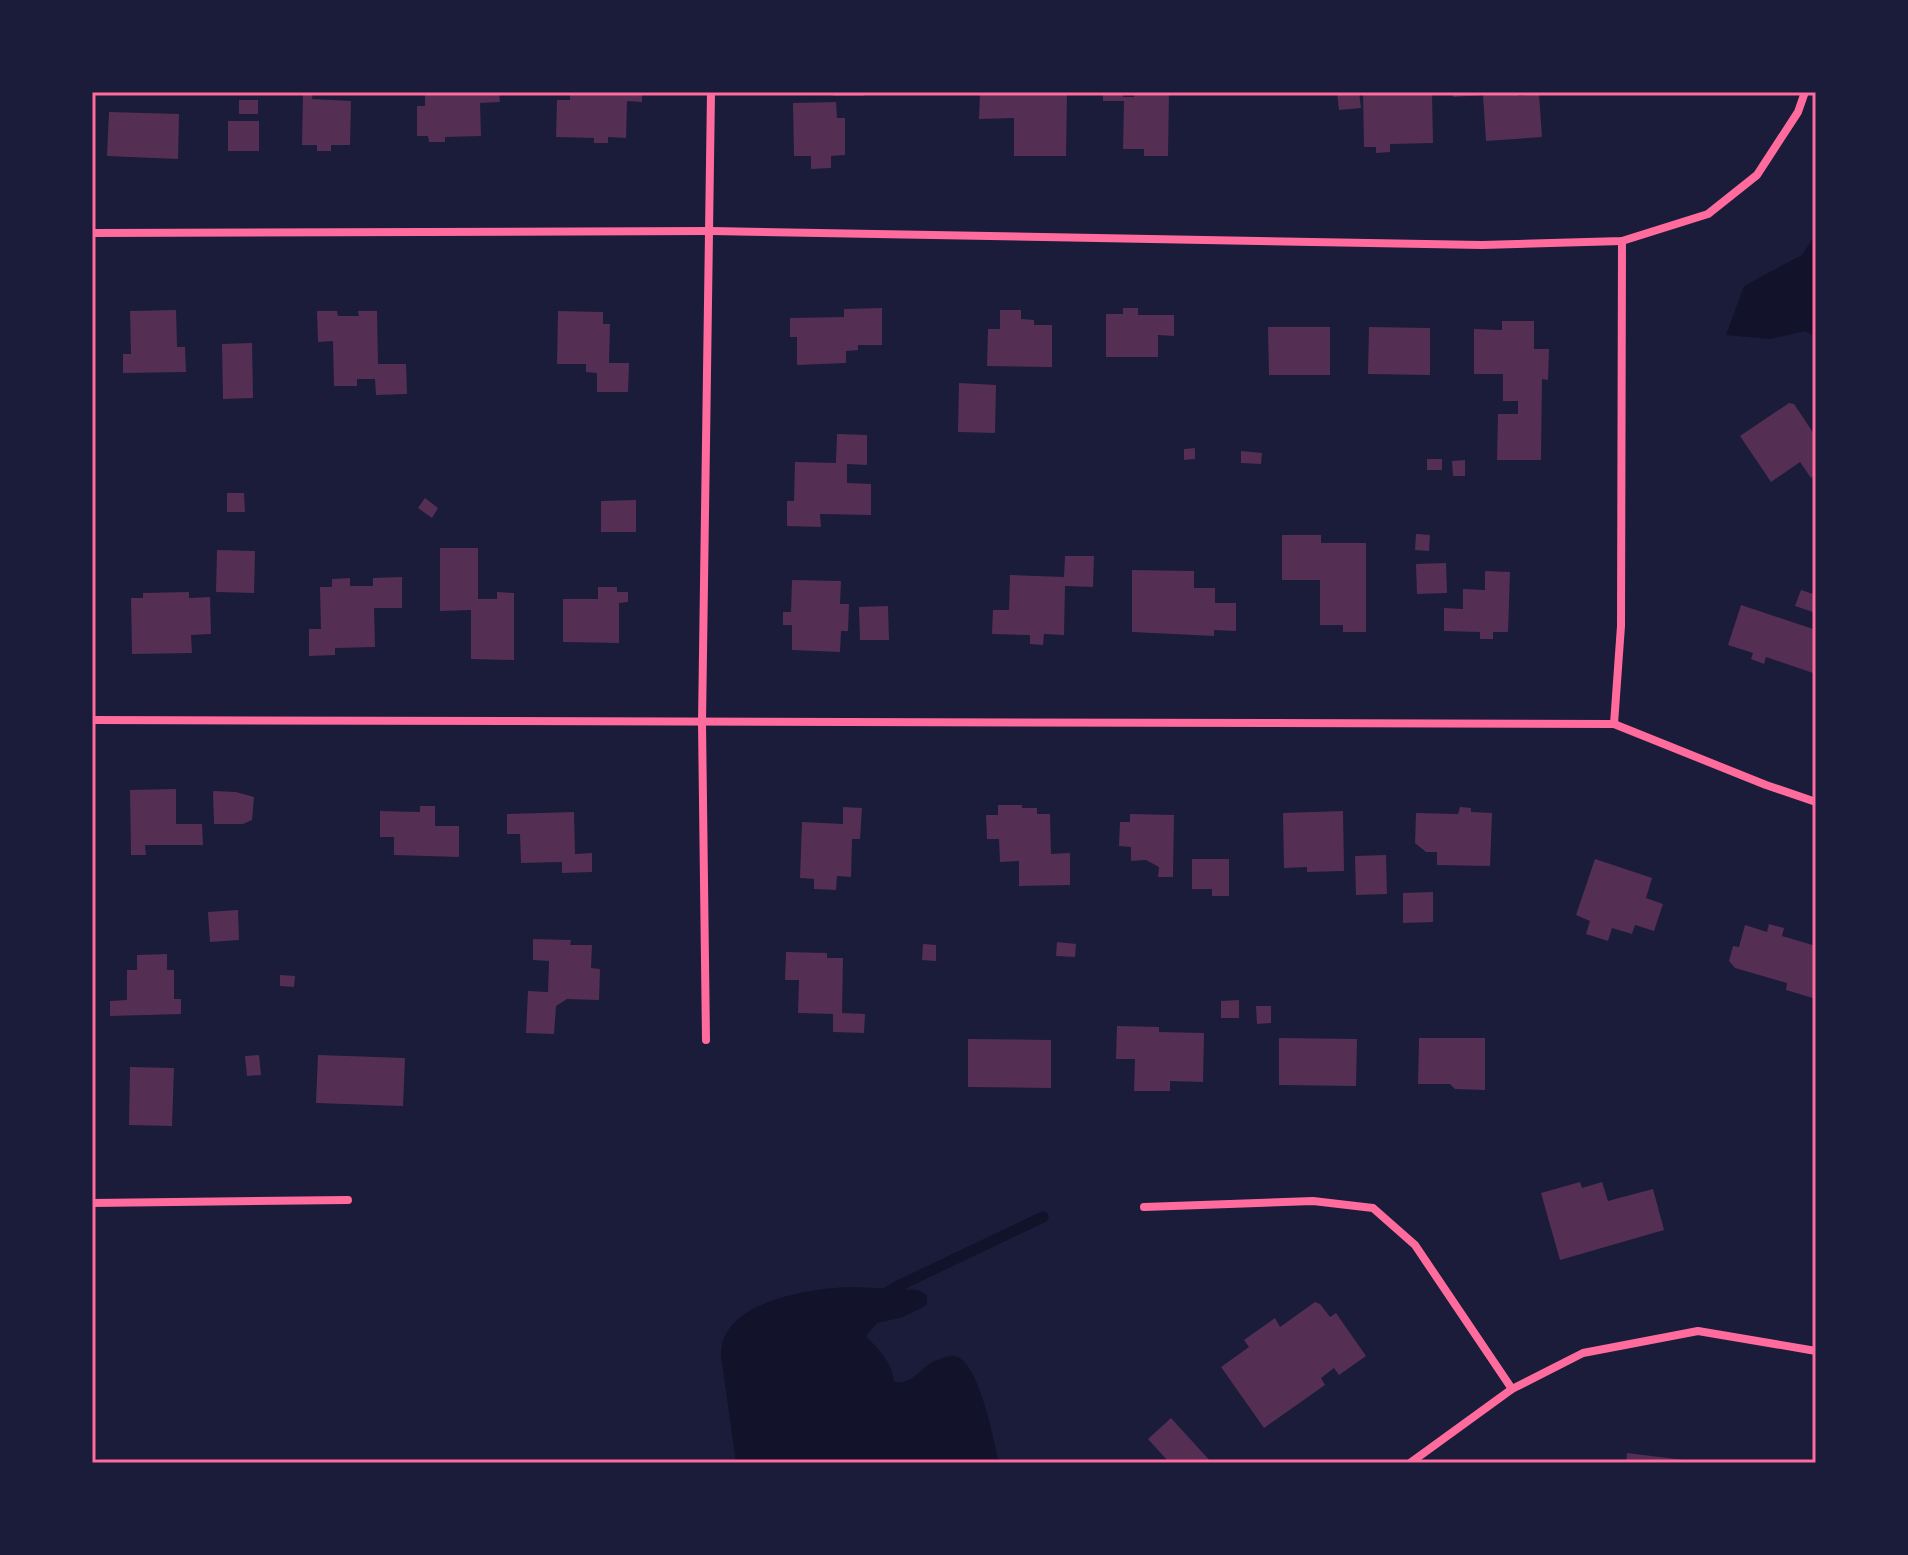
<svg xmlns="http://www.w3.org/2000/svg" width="1908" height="1555" viewBox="0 0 1908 1555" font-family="'Open Sans',sans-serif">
<rect width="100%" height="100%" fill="#1b1b3a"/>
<g fill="#12122b">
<path d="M1816 233V337L1805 331 1770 339 1726 335 1744 286 1802 255Z"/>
<path d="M852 1287 918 1290 927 1295V1305L903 1317 877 1323 866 1336C879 1350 892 1362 894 1382 911 1385 918 1371 931 1363 938 1360 948 1355 955 1356 979 1361 994 1441 999 1463H736L721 1355C720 1301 811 1288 852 1287Z"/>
</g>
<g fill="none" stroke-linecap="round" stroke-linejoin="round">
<g stroke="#12122b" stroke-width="11">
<path d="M882 1296 896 1287 1043 1217"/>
<path d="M92 1463H94"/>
</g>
</g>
<g fill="#542f53">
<path d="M425 92H499L500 102 480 103 481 136 445 137V142H429L428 136H417V106H425Z"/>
<path d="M570 92H642V102L627 101 626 138 608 137V143H594V138L556 137 557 100H570Z"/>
<rect x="833" y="92" width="31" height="4"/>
<path d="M980 92H1067L1066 156H1014V118L979 119Z"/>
<path d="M1103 92H1123V97H1134L1135 92H1169L1168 156H1144V149H1123L1124 101H1103Z"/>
<path d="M1337 92H1359L1361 108 1339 110Z"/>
<path d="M1363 92H1432L1433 143 1390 144V152L1376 153V147H1364Z"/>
<path d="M1453 92H1518V96L1539 94 1542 137 1486 141 1483 95 1453 97Z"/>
<path d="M303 93H313L312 99 351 101 350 145H331V151H317V145H302Z"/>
<rect x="239" y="100" width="19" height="14"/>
<path d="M836 102 837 118H845V155L831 156V168L811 169V156H794L793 103Z"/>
<path d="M109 112 179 114 178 159 107 156Z"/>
<rect x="228" y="121" width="31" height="30"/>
<path d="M882 308V345H858V350L846 351V363L797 365V337H790V318L844 317V309Z"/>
<path d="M1123 308H1138V315H1174V336L1158 335V357H1106V314H1123Z"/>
<path d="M176 310 177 347H185L186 372 123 373V354H131L130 311Z"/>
<path d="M1000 310H1021V319L1034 320V325H1052V367L987 366 988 329H1000Z"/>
<path d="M317 311H337L338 316H359L358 311H377L378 364H406L407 394 376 395 375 379H357V386H334L333 341 318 342Z"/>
<path d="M558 311 603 312V324H610L609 363H629L628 392H597V373L586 372V364H557Z"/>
<path d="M1502 321H1534V349H1549L1548 380 1542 379 1541 460H1497L1498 414H1518V401H1503V374H1474V329L1502 330Z"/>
<path d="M1268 327H1330V375H1269Z"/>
<path d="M1369 327 1430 328V375L1368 374Z"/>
<path d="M252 343 253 398 223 399 222 344Z"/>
<path d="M959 383 996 385 995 433 958 432Z"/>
<path d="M1789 403 1794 404 1816 437V474L1811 478 1800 462 1771 482 1740 436Z"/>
<path d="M837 434 867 435V465L847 464V483L871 484V515L820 514 821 527 787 526V501H794L795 462 836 463Z"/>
<path d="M1195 448V459L1184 460V449Z"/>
<path d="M1241 451 1262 453 1261 464 1241 463Z"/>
<rect x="1427" y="459" width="15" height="11"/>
<path d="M1465 460V476H1453L1452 461Z"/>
<path d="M227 493H244L245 512H227Z"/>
<path d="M425 498 438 508 432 518 418 508Z"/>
<path d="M636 500V532H601V501Z"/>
<path d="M1416 534 1430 535 1429 551 1415 550Z"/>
<path d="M1282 535H1321V543H1366V632H1343V625H1320V580H1282Z"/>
<path d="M440 548H478V599H497V592L514 593V660L471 659V610L440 611Z"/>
<path d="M217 550 255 551 254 593 216 592Z"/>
<path d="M1065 556H1094L1093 587 1065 586 1064 635 1044 634 1043 645 1030 644V635L992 634 993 610H1009L1010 575 1064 577Z"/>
<path d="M1446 563 1447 593 1417 594 1416 564Z"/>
<path d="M1132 570 1194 571V588H1215V603H1236V631L1214 630V636L1132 632Z"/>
<path d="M1485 571 1510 572 1508 632H1493V639H1480V632L1444 631V608L1463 609V589L1485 590Z"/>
<path d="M402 577V608H374L375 647 335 648V655L309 656V629H321L320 587H332V579L350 578V586H373V578Z"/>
<path d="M792 580 841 581 840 604H849L848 631H841L840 652 792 650V625H783V612H791Z"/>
<path d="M598 587H617V592H628V602L619 603V643L563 642V599H598Z"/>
<path d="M1801 590 1816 595V613L1795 606Z"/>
<path d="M189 592V598L210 597 211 634 191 635 192 653 132 654 131 598H143V593Z"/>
<path d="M1741 605 1816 630V674L1766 657 1764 664 1751 659 1753 653 1728 645Z"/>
<path d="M888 606 889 640H860L859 607Z"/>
<path d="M176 789V824H202L203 845H145L146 855H131L130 790Z"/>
<path d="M213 791 236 792 254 797 252 820 243 824H214Z"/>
<path d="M998 805H1022V808H1037V814H1050L1051 854 1070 853V885L1019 886V861L1000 862 999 839H987L986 815H998Z"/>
<path d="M420 806H435V826H459V857L394 855V837H380V811L420 812Z"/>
<path d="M843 807 862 808 860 839H852L851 877 837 876 836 890 814 889V879L800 878 802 822 843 824Z"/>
<path d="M1460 807 1471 808V812L1492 813 1490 866 1437 865V852H1426L1415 843 1416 813 1458 814Z"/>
<path d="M1343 811 1344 871 1307 872V867L1284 868 1283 813Z"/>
<path d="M574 812 575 854 592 853V872L562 873V862L521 863 520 834H507V814Z"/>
<path d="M1130 814 1174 815 1173 877H1158L1159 867 1146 860 1131 861V847L1119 846 1120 822H1130Z"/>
<path d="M1386 855 1387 894 1356 895 1355 856Z"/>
<path d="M1192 859H1229V896H1212V889H1192Z"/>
<path d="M1595 859 1652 878 1646 898 1663 904 1654 931 1635 925 1632 934 1612 928 1608 941 1586 934 1590 921 1576 915Z"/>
<path d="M1433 892V922L1403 923V893Z"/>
<path d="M238 910 239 940 210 942 208 912Z"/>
<path d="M1769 924 1784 928 1782 936 1816 946V999L1786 990 1787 983 1735 968 1729 961 1733 946 1739 947 1745 925 1767 932Z"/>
<path d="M533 939 571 940 570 945H592L591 968 600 969 599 1000 567 999 556 1006 554 1034 526 1033 528 991 548 992 549 961 533 960Z"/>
<path d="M1057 942 1076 944 1075 957 1056 956Z"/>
<path d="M923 944 936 945V961L922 960Z"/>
<path d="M786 952 827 953V958H843L842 1013 865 1014 864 1033 833 1032V1014L798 1013 799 980H785Z"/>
<path d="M167 954V970H174V999H181V1014L110 1016V1001L127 1000V970H137V955Z"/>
<path d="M280 975 295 976 294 987 280 986Z"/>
<path d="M1239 1000V1018H1221V1001Z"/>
<path d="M1256 1006H1271V1023L1257 1024Z"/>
<path d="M1117 1026 1159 1027V1032L1204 1033 1203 1082 1170 1081V1091H1134L1135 1059H1116Z"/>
<path d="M1279 1038 1357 1039 1356 1086 1279 1085Z"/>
<path d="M1419 1038H1485V1090L1455 1089 1450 1084H1418Z"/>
<path d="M968 1039 1051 1040V1088L968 1087Z"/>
<path d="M259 1055 261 1075 247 1076 245 1056Z"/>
<path d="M318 1055 405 1058 403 1106 316 1103Z"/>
<path d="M130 1067 174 1068 172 1126 129 1125Z"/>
<path d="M1580 1182 1582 1188 1602 1182 1608 1201 1653 1189 1664 1230 1560 1260 1541 1193Z"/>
<path d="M1315 1302 1320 1304 1330 1317 1336 1313 1366 1356 1339 1375 1334 1368 1321 1378 1325 1385 1264 1428 1221 1367 1249 1347 1244 1340 1275 1318 1280 1327Z"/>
<path d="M1171 1418 1212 1463H1163L1167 1460 1148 1439Z"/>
<path d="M1627 1453 1692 1461V1463H1626Z"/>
</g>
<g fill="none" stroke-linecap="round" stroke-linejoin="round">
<g stroke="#ff6b9d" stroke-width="8">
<path d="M92 233 711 231 1482 245 1622 241 1708 214 1757 175 1798 112 1805 92"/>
<path d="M92 720 1614 724 1766 785 1816 802"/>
<path d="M1614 724 1621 626 1622 241"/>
<path d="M706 1040 702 723 711 92"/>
<path d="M92 1203 348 1200"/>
<path d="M1144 1207 1313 1201 1373 1208 1415 1245 1512 1389"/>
<path d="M1410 1463 1512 1389 1583 1353 1698 1331 1816 1351"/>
</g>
</g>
<rect width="1908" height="1555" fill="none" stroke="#1b1b3a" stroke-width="188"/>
<rect x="94" y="94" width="1720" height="1367" fill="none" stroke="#ff6b9d" stroke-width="3"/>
</svg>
